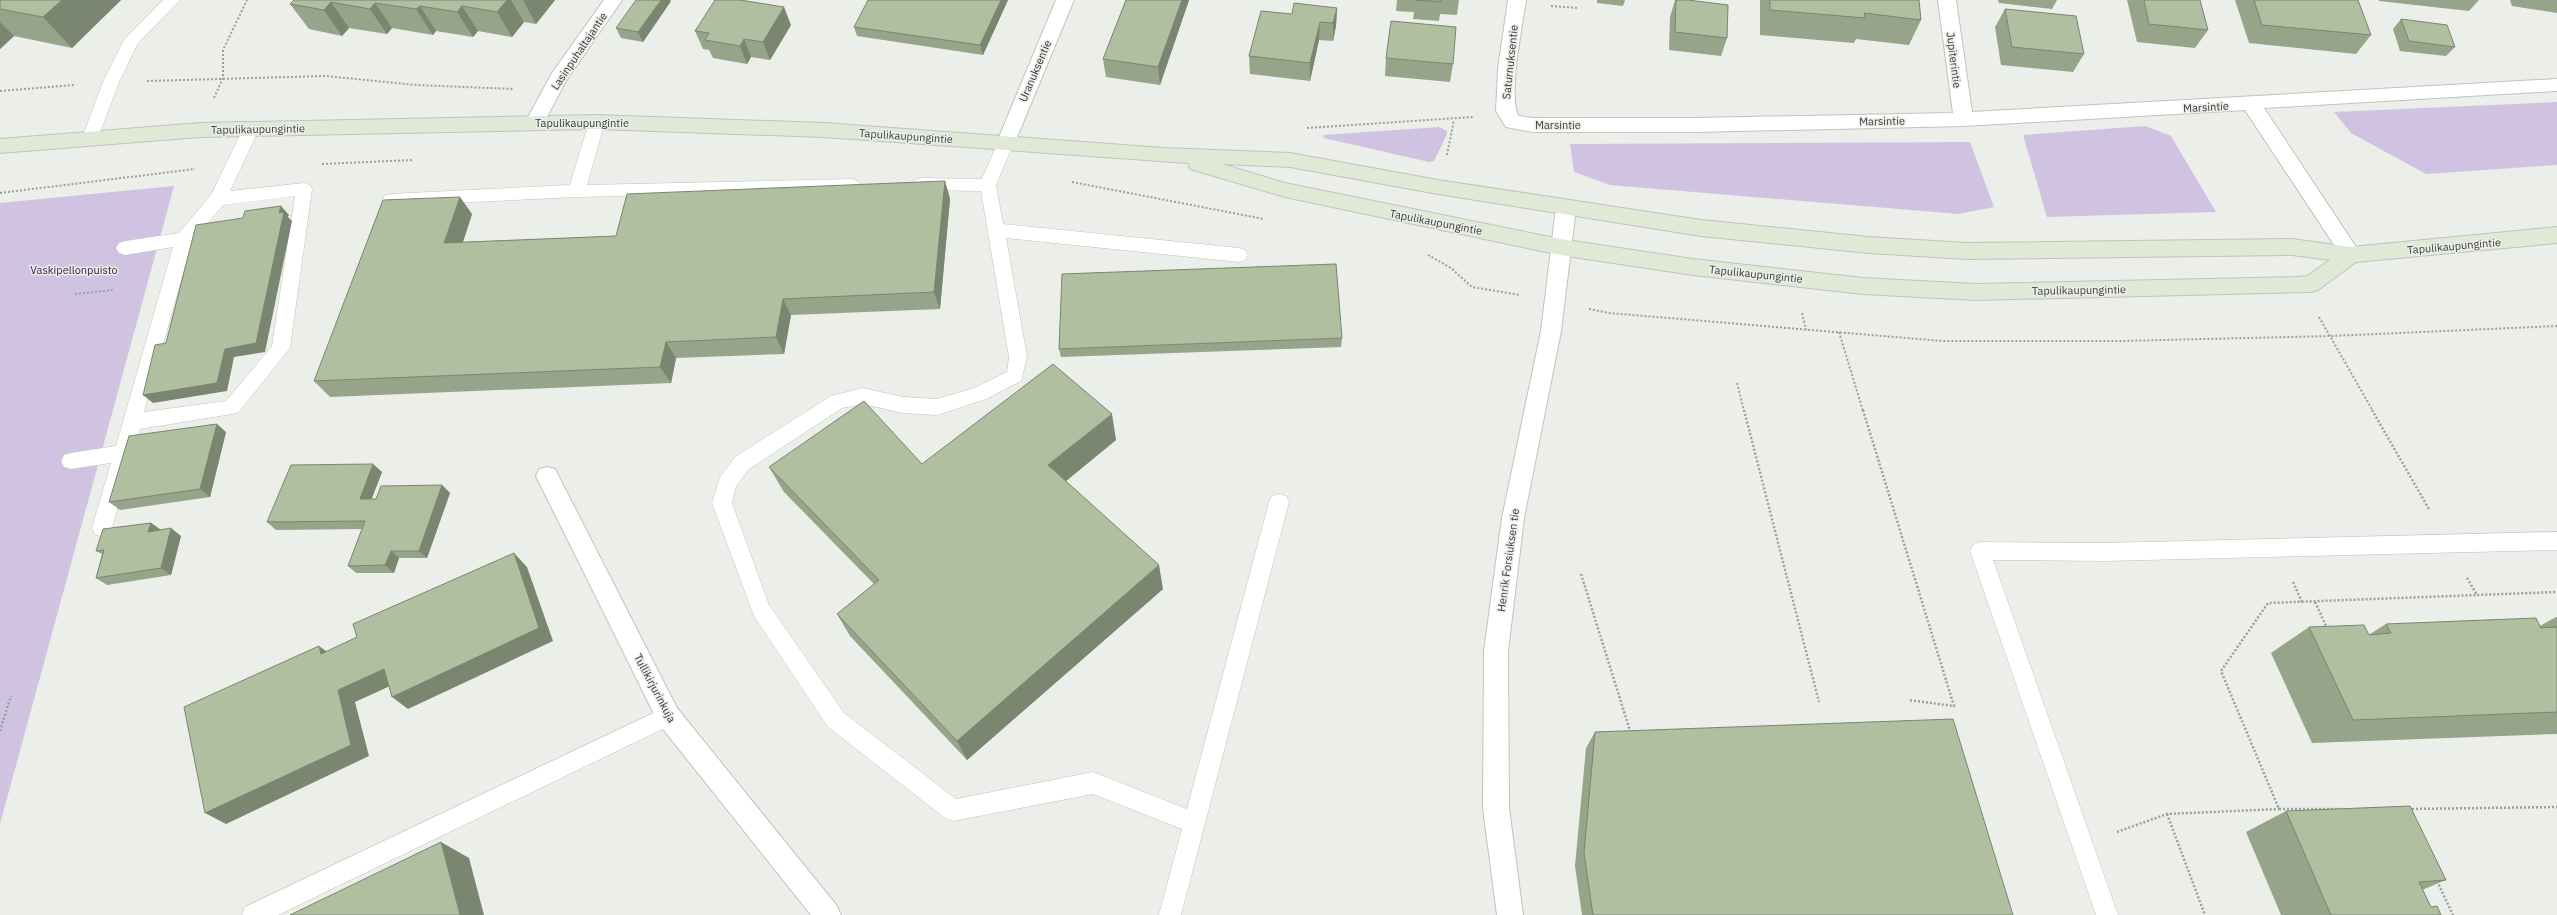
<svg xmlns="http://www.w3.org/2000/svg" width="2557" height="915" viewBox="0 0 2557 915" font-family="'IBM Plex Sans',sans-serif">
<rect width="100%" height="100%" fill="#ebeee9"/>
<g fill="#d0c3e1">
<path d="M2557 102V165L2426 174 2351 133 2334 112Z"/>
<path d="M2145 126 2171 136 2216 212 2047 217 2023 135Z"/>
<path d="M1439 127 1447 131V134L1434 161 1429 162 1324 138 1323 135Z"/>
<path d="M1970 142 1994 207 1959 214 1610 185 1574 172 1570 144Z"/>
<path d="M174 186 0 824V203Z"/>
</g>
<g fill="none" stroke-linecap="round" stroke-linejoin="round">
<defs>
<g id="lane">
<path d="M163 0H180L138 43 119 82 98 138 96 142H84L82 138 103 82 124 40Z"/>
<path d="M597 116 603 118 605 122 587 185 852 179 858 181 860 185 858 189 852 191 577 197 390 206 384 204 382 200 384 196 390 194 570 185 589 122 591 118Z"/>
<path d="M251 123 257 125 259 129 230 191 304 183 310 185 312 189 290 348 238 413 140 429 112 528 109 534 102 537 95 534 92 528 111 463 71 469 64 467 61 461 64 455 71 453 116 446 173 247 125 255 119 253 116 248 119 243 125 241 179 233 211 195 243 129 245 125ZM295 196 272 346 226 401 144 412 192 241 223 205Z"/>
<path d="M1006 136 1012 138 1014 142 996 185 1003 224 1239 248 1245 250 1248 255 1245 260 1239 262 1006 238 1027 357 1021 381 986 399 937 415 903 413 863 404 842 408 749 469 736 486 732 503 769 605 844 713 956 799 1093 772 1187 809 1269 502 1272 496 1279 494 1286 496 1289 502 1181 915H1159L1182 829 1093 794 953 821 945 818 828 727 754 616 712 503 720 477 735 457 831 396 863 388 903 397 937 399 974 388 1007 372 1009 357 981 191 921 190 915 188 913 184 915 180 921 178 982 179 998 142 1000 138Z"/>
<path d="M2557 532V550L2104 561 1993 560 2118 915H2096L1970 551 1973 545 1980 542 2104 543Z"/>
<path d="M668 706 675 709 679 716 675 723 278 915H242L245 907Z"/>
</g>
<g id="street">
<path d="M604 0H622L566 81 541 128 534 130 527 128 525 123 552 73Z"/>
<path d="M1056 0H1074L1015 142 1013 147 1006 149 999 147 997 142Z"/>
<path d="M1508 0H1526C1523 22 1507 100 1519 116L1533 118H1695L1953 113 1938 0H1956L1972 112 2557 79V91L2264 108 2358 250 2361 255 2358 260 2351 263 2344 260 2245 110 1964 126 1695 132H1533L1506 127 1496 111 1498 69Z"/>
<path d="M1566 201 1573 203 1576 208 1561 331 1524 518 1508 651 1509 808 1523 915H1497L1483 808 1484 651 1502 518 1541 331 1556 208 1559 203Z"/>
<path d="M547 467 555 469 677 708 837 906 841 915H811L659 724 536 476 539 469Z"/>
</g>
<path id="secondary" d="M597 115 824 123 1164 148 1290 153 1438 180 1701 220 1869 237 1967 243 2292 239 2351 247 2557 227V243L2356 262 2318 290 2311 292 1976 300 1863 294 1693 275 1560 255 1285 197 1190 169 1188 163 824 137 597 129 200 137 0 153V139L200 123ZM1222 164 1290 167 1438 194 1701 236 1869 253 1967 259 2292 255 2330 260 2307 276 2298 277 1976 284 1863 278 1693 259 1560 239 1285 183Z"/>
</defs>
<use href="#lane" stroke="#c0c3be" stroke-width="1"/>
<use href="#street" stroke="#c0c3be" stroke-width="2"/>
<use href="#secondary" stroke="#c0c3be" stroke-width="2"/>
<g stroke="#9d9f9b" stroke-width="2" stroke-dasharray="2 2" stroke-linecap="butt">
<path d="M1551 6 1578 8"/>
<path d="M147 81 326 76 416 85 514 89"/>
<path d="M0 91 74 85"/>
<path d="M214 98 223 78V50L247 0"/>
<path d="M1307 128 1473 117"/>
<path d="M1447 155 1454 120"/>
<path d="M322 164 413 160"/>
<path d="M1072 182 1264 219"/>
<path d="M0 193 195 169"/>
<path d="M1428 255 1451 268 1472 287 1520 295"/>
<path d="M75 294 114 290"/>
<path d="M1589 309 1609 313 1942 341H2120L2331 336 2557 326"/>
<path d="M1802 313 1806 330"/>
<path d="M2319 317 2373 411"/>
<path d="M1839 332 1863 411"/>
<path d="M1737 383 1744 411"/>
</g>
<g stroke="#9d9f9b" stroke-width="2.5" stroke-dasharray="2 2" stroke-linecap="butt">
<path d="M1744 410 1819 702"/>
<path d="M1863 410 1954 706 1908 700"/>
<path d="M2372 410 2429 509"/>
<path d="M1581 574 1631 734"/>
<path d="M2467 578 2477 595 2557 592"/>
<path d="M2293 582 2302 602"/>
<path d="M2315 602 2327 628"/>
<path d="M0 731 11 696"/>
<path d="M2341 809H2279L2221 671 2268 603 2477 595"/>
<path d="M2408 809 2557 807"/>
<path d="M2167 814 2205 915"/>
<path d="M2117 832 2167 814 2279 809"/>
<path d="M2437 881 2453 915"/>
</g>
<use href="#lane" fill="#fff" fill-rule="evenodd"/>
<use href="#street" fill="#fff" fill-rule="evenodd"/>
<use href="#secondary" fill="#e0e9d6" fill-rule="evenodd"/>
</g>
<g fill="#96a48a">
<path d="M0 0H121L72 48 14 36 0 49Z"/>
<path d="M294 0H555L536 24 524 22 512 37 478 31 473 37 436 31 433 35 392 28 387 34 349 28 342 36 309 29 290 4Z"/>
<path d="M1008 0 983 55 857 36 854 27Z"/>
<path d="M1126 0H1189L1160 85 1106 77 1103 59Z"/>
<path d="M1397 0H1459L1457 15 1440 14 1439 21 1413 19 1414 12 1396 11Z"/>
<path d="M1597 0H1625L1623 6 1597 3Z"/>
<path d="M1675 0H1688L1727 38 1721 56 1669 50 1670 17Z"/>
<path d="M1760 0H1919L1921 20 1909 45 1856 39 1854 43 1760 35Z"/>
<path d="M1998 0H2057L2052 9 1999 3Z"/>
<path d="M2127 0H2200L2208 30 2195 48 2137 42Z"/>
<path d="M2235 0H2358L2371 35 2356 54 2249 43Z"/>
<path d="M2379 0H2479L2469 11 2379 1Z"/>
<path d="M2510 0H2557V13L2512 6Z"/>
<path d="M671 1 643 42 621 38 616 28Z"/>
<path d="M1337 8 1336 26 1333 41 1319 40 1310 81 1250 74 1249 56 1292 14Z"/>
<path d="M2005 9 2084 54 2073 72 2001 65 1995 27Z"/>
<path d="M2401 19 2455 47 2446 56 2400 51 2393 29Z"/>
<path d="M791 25 770 60 751 57 747 64 713 58 709 50 703 49 695 31Z"/>
<path d="M1386 58 1453 64 1450 82 1385 76Z"/>
<path d="M945 181 950 199 940 309 791 315 784 354 676 358 671 383 330 397 314 381 472 214 463 242 616 236Z"/>
<path d="M1342 338 1341 347 1061 357 1059 349Z"/>
<path d="M226 432 210 497 120 510 109 502Z"/>
<path d="M1116 440 1066 481 1163 589 967 760 850 636 837 614 874 584 784 492 769 467 922 464Z"/>
<path d="M382 472 371 499H376L442 485 450 493 427 558H399L394 573H356L348 566 362 529 276 530 267 522Z"/>
<path d="M151 523 161 530 181 536 171 575 107 585 96 578 102 554 96 551Z"/>
<path d="M2556 617H2557V734L2312 743 2271 653 2309 627 2369 635 2370 634 2386 624 2540 626Z"/>
<path d="M1595 732 2013 915H1582L1575 866 1586 748Z"/>
<path d="M2286 811 2446 880 2422 890 2431 907 2441 915H2281L2246 832Z"/>
</g>
<g fill="#7a8670">
<path d="M62 0H121L72 48 43 17Z"/>
<path d="M507 0H511L524 22 512 37 497 12Z"/>
<path d="M523 0H555L536 24Z"/>
<path d="M661 0H670L671 1 643 42 638 32Z"/>
<path d="M1001 0H1008L983 55 980 45Z"/>
<path d="M1182 0H1189L1160 85 1158 67Z"/>
<path d="M331 2 349 28 342 36 324 10Z"/>
<path d="M375 3 392 28 387 34 370 9Z"/>
<path d="M420 6 436 31 433 35 416 9Z"/>
<path d="M462 6 478 31 473 37 457 12Z"/>
<path d="M784 7 791 25 770 60 763 42Z"/>
<path d="M1337 8 1336 26 1333 41V23Z"/>
<path d="M0 22 14 36 0 49Z"/>
<path d="M1320 22 1319 40 1310 81V63Z"/>
<path d="M744 39 751 57 747 64 740 46Z"/>
<path d="M945 181 950 199 940 309 934 292Z"/>
<path d="M460 197 472 214 457 260 444 243Z"/>
<path d="M281 206 289 215 288 217 292 221 265 352 234 357 227 391 153 403 143 395 225 349 279 213Z"/>
<path d="M783 299 791 315 784 354 776 337Z"/>
<path d="M666 342 676 358 671 383 660 367Z"/>
<path d="M1112 414 1116 440 1055 490 1048 465Z"/>
<path d="M217 424 226 432 210 497 200 489Z"/>
<path d="M373 464 382 472 369 506 360 499Z"/>
<path d="M442 485 450 493 427 558 419 551Z"/>
<path d="M151 523 161 530 148 532Z"/>
<path d="M171 528 181 536 171 575 161 568Z"/>
<path d="M391 551 399 558 394 573 385 565Z"/>
<path d="M514 553 527 567 553 641 408 709 392 697Z"/>
<path d="M1159 565 1163 589 967 760 957 741Z"/>
<path d="M319 646 337 659 321 654Z"/>
<path d="M384 669 401 681 355 702 369 756 226 824 205 813 338 690Z"/>
<path d="M441 842 469 858 484 915H460Z"/>
</g>
<g fill="#afbfa0" stroke="#7a8670">
<path d="M0 0H62L43 17 0 9Z"/>
<path d="M294 0H507L497 12 462 6 457 12 420 6 416 9 375 3 370 9 331 2 324 10 290 4Z"/>
<path d="M636 0H661L638 32 616 28Z"/>
<path d="M715 0H740L784 7 763 42 744 39 740 46 705 40 709 33 695 31Z"/>
<path d="M868 0H1001L980 45 854 27Z"/>
<path d="M1126 0H1182L1158 67 1103 59Z"/>
<path d="M1415 0H1441V2Z"/>
<path d="M1676 0H1688L1728 5 1727 38 1675 32Z"/>
<path d="M1770 0H1919L1921 20 1864 13 1865 18 1770 10Z"/>
<path d="M2144 0H2200L2208 30 2149 24Z"/>
<path d="M2254 0H2358L2371 35 2262 25Z"/>
<path d="M1294 3 1337 8 1333 23 1320 22 1310 63 1249 56 1261 11 1292 14Z"/>
<path d="M2005 9 2076 16 2084 54 2012 47Z"/>
<path d="M2401 19 2447 25 2455 47 2409 41Z"/>
<path d="M1391 21 1456 27 1453 64 1386 58Z"/>
<path d="M945 181 934 292 783 299 776 337 666 342 660 367 314 381 383 200 460 197 444 243 616 236 627 194Z"/>
<path d="M281 206 279 213 284 212 256 343 225 349 217 383 143 395 155 345 166 343 196 225 243 218 245 211Z"/>
<path d="M1336 264 1342 338 1059 349 1062 274Z"/>
<path d="M1053 364 1112 414 1048 465 1159 565 957 741 837 614 879 580 769 467 864 401 922 464Z"/>
<path d="M217 424 200 489 109 502 129 436Z"/>
<path d="M373 464 360 499H376L381 486 442 485 419 551H391L385 565 348 566 365 521 267 522 291 465Z"/>
<path d="M151 523 148 532 171 528 161 568 96 578 104 550 96 551 103 529Z"/>
<path d="M514 553 539 628 392 697 384 669 338 690 351 745 205 813 184 707 319 646 321 654 357 637 353 624Z"/>
<path d="M2536 618 2541 628 2557 627V712L2353 720 2309 627 2364 625 2369 635 2391 633 2386 624Z"/>
<path d="M1953 719 2013 915H1593L1584 853 1595 732Z"/>
<path d="M2410 806 2446 880 2419 882 2431 907 2437 906 2441 915H2331L2286 811Z"/>
<path d="M441 842 460 915H290Z"/>
</g>
<g text-anchor="middle" dominant-baseline="central" stroke-width="3" stroke-linejoin="round" paint-order="stroke">
<g font-size="11" fill="#393a38" stroke="#ebeee9">
<text transform="translate(579 51) rotate(-56)">Lasinpuhaltajantie</text>
<text transform="translate(1954 60) rotate(83)">Jupiterintie</text>
<text transform="translate(1510 62) rotate(-84)">Saturnuksentie</text>
<text transform="translate(1035 71) rotate(-67)">Uranuksentie</text>
<text transform="translate(2206 107) rotate(-3)">Marsintie</text>
<text transform="translate(1882 121) rotate(-1)">Marsintie</text>
<text x="582" y="123">Tapulikaupungintie</text>
<text x="1558" y="125">Marsintie</text>
<text transform="translate(258 129) rotate(-1)">Tapulikaupungintie</text>
<text transform="translate(906 136) rotate(4)">Tapulikaupungintie</text>
<text transform="translate(1436 222) rotate(11)">Tapulikaupungintie</text>
<text transform="translate(2454 246) rotate(-5)">Tapulikaupungintie</text>
<text transform="translate(1756 274) rotate(6)">Tapulikaupungintie</text>
<text transform="translate(2079 290) rotate(-1)">Tapulikaupungintie</text>
<text transform="translate(1508 560) rotate(-82)">Henrik Forsiuksen tie</text>
<text transform="translate(655 688) rotate(62)">Tullikirjurinkuja</text>
</g>
<g font-size="11" fill="#35204a" stroke="#ebeee9">
<text x="74" y="270">Vaskipellonpuisto</text>
</g>
</g>
</svg>
